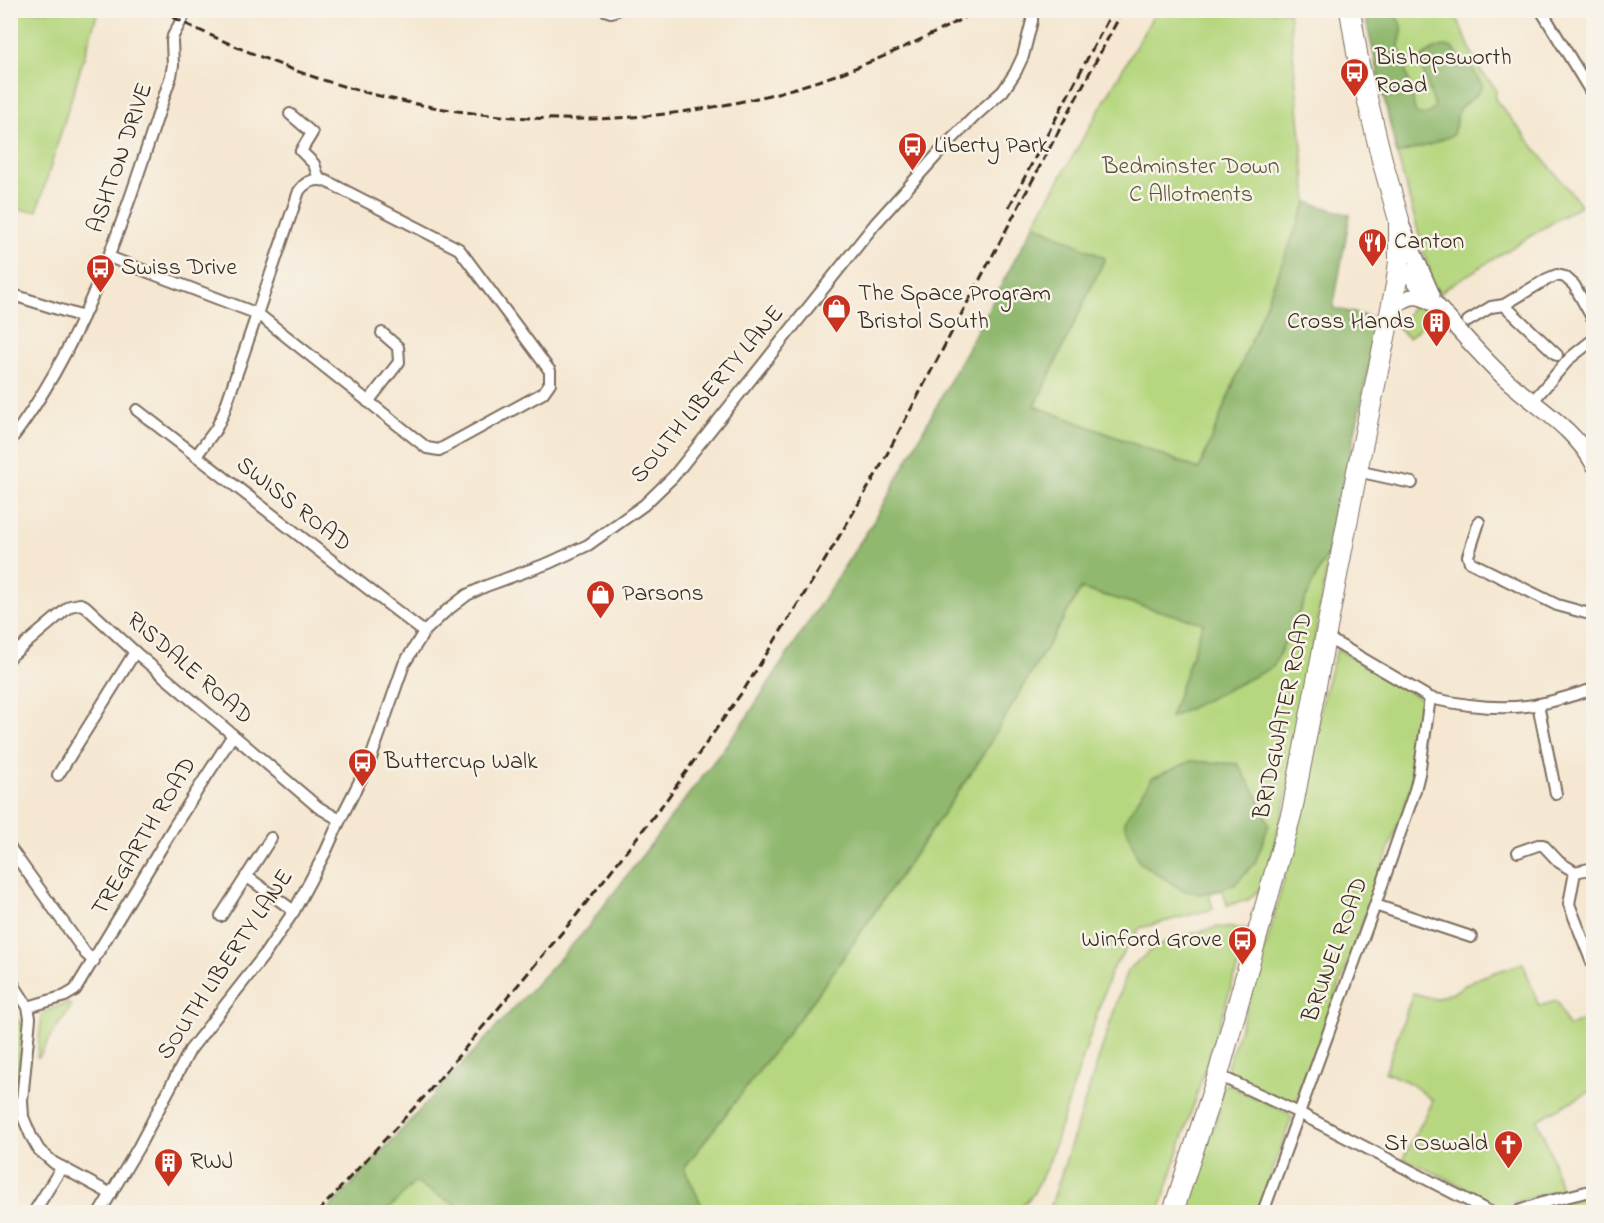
<svg xmlns="http://www.w3.org/2000/svg" width="1604" height="1223" viewBox="0 0 1604 1223" font-family="'Indie Flower',sans-serif">
<rect width="100%" height="100%" fill="#f7f3e8"/>
<filter id="ink" filterUnits="userSpaceOnUse"><feTurbulence type="fractalNoise" baseFrequency=".0167" numOctaves="2"/><feDisplacementMap in="SourceGraphic" scale="12" xChannelSelector="R" yChannelSelector="G"/><feConvolveMatrix kernelMatrix="1 2 1 2 8 2 1 2 1" color-interpolation-filters="sRGB"/></filter>
<filter id="wash" filterUnits="userSpaceOnUse"><feTurbulence type="fractalNoise" baseFrequency=".008" numOctaves="4" result="noise"/><feDisplacementMap in="SourceGraphic" scale="24" xChannelSelector="R" yChannelSelector="G"/><feGaussianBlur stdDeviation="1.35" result="paint"/><feColorMatrix in="noise" values="0 0 0 0 0 0 0 0 0 0 0 0 0 0 0 0 0 1.4 0 .05"/><feComposite in="paint" operator="in"/></filter>
<g filter="url(#wash)">
<rect width="100%" height="100%" fill="#f5e7d1"/>
<g fill="#b6d77f" stroke="#78804e" stroke-width="1.5">
<path d="M10 11H98L37 211 11 209Z"/>
<path d="M1156 11H1289L1307 202 1199 469 1035 406 1105 258 1034 224Z"/>
<path d="M1364 11H1454L1479 69 1496 89 1495 99 1581 205 1443 290 1441 293V297L1432 282 1397 154Z"/>
<path d="M1412 307 1423 308 1431 316 1409 338 1398 329Z"/>
<path d="M1331 545 1286 800 1264 885 1248 900 1227 905 1223 890 1209 894 1213 909 1140 928 1111 971 1049 1162 1033 1194 1017 1212H705L684 1168 815 998 976 766 1081 589 1204 623 1171 717 1273 667Z"/>
<path d="M1337 649 1420 698 1424 703V707L1415 771 1408 796 1308 1073 1301 1080 1298 1096 1293 1105 1231 1075 1228 1072 1227 1067 1250 998 1272 925 1291 851 1325 690Z"/>
<path d="M1217 927 1250 929 1159 1212H1049L1127 971 1150 951 1169 940Z"/>
<path d="M1523 963 1539 1006 1557 1001 1568 1027 1590 1017 1593 1026V1090L1537 1120 1549 1149 1561 1189 1506 1205 1504 1209 1440 1175 1403 1159 1433 1101 1410 1083 1385 1072 1413 993 1435 999 1454 992 1475 979Z"/>
<path d="M67 1003 71 1005V1007L54 1031 39 1057H37L42 1013Z"/>
<path d="M21 1019 23 1030 16 1085 12 1092 11 1093V1027Z"/>
<path d="M1226 1084 1288 1113 1292 1117 1258 1212H1179L1205 1144 1215 1124 1219 1111 1220 1096 1224 1085Z"/>
<path d="M409 1178 468 1212H376Z"/>
<path d="M1593 1193V1212H1524Z"/>
</g>
<g fill="#90b86e" stroke="#667146" stroke-width="1.5">
<path d="M1364 11H1393L1402 26V32L1399 45 1400 51 1409 82 1415 110 1417 114C1425 117 1430 113 1435 107L1420 61C1423 55 1426 54 1431 51 1457 36 1455 60 1472 67L1478 79 1483 86 1477 94 1459 109 1453 135 1432 144 1397 154Z"/>
<path d="M1307 202 1350 215 1333 308 1379 319 1331 545 1273 667 1170 718 1203 623 1081 589 976 766 815 998 684 1168 705 1212H468L415 1182 386 1212H326L584 932 743 723 879 513 1034 224 1105 258 1035 406 1199 469Z"/>
<path d="M1191 761 1238 764 1261 803 1269 825 1255 863 1234 885 1200 894 1182 890 1139 862 1124 821 1152 778Z"/>
</g>
</g>
<g filter="url(#ink)">
<g fill="none" stroke-linecap="round" stroke-linejoin="round">
<defs>
<g id="street">
<path d="M605 10 611 12 617 10"/>
<path d="M1541 10 1594 97"/>
<path d="M290 114 312 133 301 151 314 164 319 179"/>
<path d="M109 257 258 314 427 448 439 450 543 393 550 383V371L459 249 326 181C315 178 306 181 299 191L223 414 216 429 196 456"/>
<path d="M10 294 83 317"/>
<path d="M1504 305 1557 355"/>
<path d="M1468 321 1491 307 1504 305 1547 279 1557 275 1565 277 1574 285 1594 321"/>
<path d="M368 402 399 362 398 347 382 333"/>
<path d="M1532 402 1570 358 1594 339"/>
<path d="M137 410 424 632"/>
<path d="M10 441C91 335 129 200 171 76L173 65 172 41 173 36 187 10"/>
<path d="M1357 471 1412 483"/>
<path d="M1479 522 1468 556 1470 562 1557 605 1586 613 1594 612"/>
<path d="M1326 637 1430 698C1461 705 1494 710 1526 706 1549 704 1572 695 1594 689"/>
<path d="M10 657 70 606 80 604 85 606 135 652 318 807 340 820"/>
<path d="M1538 704 1556 794"/>
<path d="M58 775 135 652"/>
<path d="M10 848 86 954 94 961"/>
<path d="M1518 852 1538 845H1543L1559 862 1575 872"/>
<path d="M1594 868 1575 872 1569 904 1594 968"/>
<path d="M246 876 294 911"/>
<path d="M1375 905 1471 937"/>
<path d="M221 916 271 838"/>
<path d="M10 979 28 1007 30 1018 22 1100 23 1117 31 1136 39 1150 54 1163 111 1194"/>
<path d="M28 1007 65 996 75 990 175 825 233 735"/>
<path d="M1218 1075 1299 1113 1490 1212"/>
<path d="M34 1212 62 1167"/>
<path d="M100 1212 138 1148 190 1050 265 954 294 911 326 851 340 820 370 761 404 664 424 632 445 612 467 595 486 586 549 563 588 545 644 505 673 477 875 224 946 145 976 115 1003 91 1015 73 1023 56 1032 21V10"/>
<path d="M1263 1212 1375 905 1415 790 1419 774 1430 698"/>
<path d="M1516 1212 1542 1203 1594 1190"/>
</g>
<g id="secondary">
<path d="M1401 224 1432 295"/>
<path d="M1399 261C1411 279 1426 293 1440 309 1463 335 1484 360 1509 382 1538 408 1575 429 1594 465"/>
<path d="M1390 310C1405 298 1414 291 1432 303"/>
</g>
<path id="highway" d="M1173 1212 1218 1075 1292 811 1357 471 1396 285 1399 261V220L1382 160 1359 65 1350 10"/>
</defs>
<use href="#street" stroke="#7c6c5d" stroke-width="14"/>
<use href="#secondary" stroke="#7c6c5d" stroke-width="18"/>
<use href="#highway" stroke="#7c6c5d" stroke-width="22"/>
<use href="#street" stroke="#fff" stroke-width="10"/>
<use href="#secondary" stroke="#fff" stroke-width="15"/>
<use href="#highway" stroke="#fff" stroke-width="20"/>
<g stroke="#3b2a1e" stroke-width="3" stroke-dasharray="9 4.5" stroke-linecap="butt">
<path d="M162 10C180 22 199 30 219 39 241 49 263 58 286 67 455 131 648 137 821 80 876 62 928 37 979 10"/>
<path d="M1009 207 1113 10"/>
<path d="M318 1212 424 1097 575 917 667 799 745 688 818 572 878 471 1123 10"/>
</g>
</g>
</g>
<defs>
<symbol id="bus-pin" viewBox="-11 -11 22 30"><path d="M0 17L-7.5 6A9.5 9.5 0 1 1 7.5 6Z" fill="#c8321e" stroke="#f7f3e8"/><path d="M-5-6H5V4H4V6H2V4H-2V6H-4V4H-5ZM-3.5-4V0h7V-4ZM-3.5 1.2v1.5H-2V1.2ZM2 1.2v1.5H3.5V1.2Z" fill="#fff"/></symbol>
<symbol id="restaurant-pin" viewBox="-11 -11 22 30"><path d="M0 17L-7.5 6A9.5 9.5 0 1 1 7.5 6Z" fill="#c8321e" stroke="#f7f3e8"/><path d="M-5-6h1v4h1v-4h1v4h1v-4h1v5L-1.5 .5V6h-2V.5L-5-1ZM5-6V6H3V1.5H1.5Q1.5-4 5-6Z" fill="#fff"/></symbol>
<symbol id="shop-pin" viewBox="-11 -11 22 30"><path d="M0 17L-7.5 6A9.5 9.5 0 1 1 7.5 6Z" fill="#c8321e" stroke="#f7f3e8"/><path d="M-5-2.5h2.3a2.7 3.5 0 0 1 5.4 0H5L5.5 6h-11ZM-1.5-2.5h3a1.5 2.3 0 0 0-3 0Z" fill="#fff"/></symbol>
<symbol id="building-pin" viewBox="-11 -11 22 30"><path d="M0 17L-7.5 6A9.5 9.5 0 1 1 7.5 6Z" fill="#c8321e" stroke="#f7f3e8"/><path d="M-4-6H4V6H1V3H-1V6H-4ZM-2.5-4.3h1.7v1.8h-1.7ZM.8-4.3h1.7v1.8H.8ZM-2.5-1h1.7V.8h-1.7ZM.8-1h1.7V.8H.8Z" fill="#fff"/></symbol>
<symbol id="church-pin" viewBox="-11 -11 22 30"><path d="M0 17L-7.5 6A9.5 9.5 0 1 1 7.5 6Z" fill="#c8321e" stroke="#f7f3e8"/><path d="M-1.2-6h2.4v3.5h3.3v2.4h-3.3V6h-2.4V-.1h-3.3v-2.4h3.3Z" fill="#fff"/></symbol>
</defs>
<g fill-rule="evenodd">
<use href="#bus-pin" x="1338" y="56" width="33" height="45"/>
<use href="#bus-pin" x="896" y="130" width="33" height="45"/>
<use href="#restaurant-pin" x="1356" y="226" width="33" height="45"/>
<use href="#bus-pin" x="84" y="252" width="33" height="45"/>
<use href="#shop-pin" x="820" y="292" width="33" height="45"/>
<use href="#building-pin" x="1420" y="306" width="33" height="45"/>
<use href="#shop-pin" x="584" y="578" width="33" height="45"/>
<use href="#bus-pin" x="346" y="746" width="33" height="45"/>
<use href="#bus-pin" x="1226" y="924" width="33" height="45"/>
<use href="#church-pin" x="1492" y="1128" width="33" height="45"/>
<use href="#building-pin" x="152" y="1146" width="33" height="45"/>
</g>
<g text-anchor="middle" dominant-baseline="central" stroke-width="5" stroke-linejoin="round" paint-order="stroke">
<g font-size="24" fill="#3b2a1e" stroke="#f7f3e8" text-anchor="start">
<text x="1375" y="58">Bishopsworth<tspan x="1375" dy="28">Road</tspan></text>
<text x="934" y="146">Liberty Park</text>
<text x="1394" y="242">Canton</text>
<text x="121" y="268">Swiss Drive</text>
<text x="858" y="294">The Space Program<tspan x="858" dy="28">Bristol South</tspan></text>
<text x="1415" y="322" text-anchor="end">Cross Hands</text>
<text x="622" y="594">Parsons</text>
<text x="384" y="762">Buttercup Walk</text>
<text x="1222" y="940" text-anchor="end">Winford Grove</text>
<text x="1488" y="1144" text-anchor="end">St Oswald</text>
<text x="190" y="1162">RWJ</text>
</g>
<g font-size="24" fill="#3b2a1e" stroke="#f7f3e8">
<text transform="translate(121 158) rotate(-71)">ASHTON DRIVE</text>
<text transform="translate(708 395) rotate(-50)">SOUTH LIBERTY LANE</text>
<text transform="translate(293 505) rotate(38)">SWISS ROAD</text>
<text transform="translate(189 669) rotate(41)">RISDALE ROAD</text>
<text transform="translate(1284 716) rotate(-78)">BRIDGWATER ROAD</text>
<text transform="translate(145 837) rotate(-59)">TREGARTH ROAD</text>
<text transform="translate(1336 950) rotate(-70)">BRUNEL ROAD</text>
<text transform="translate(226 965) rotate(-56)">SOUTH LIBERTY LANE</text>
</g>
<g font-size="24" fill="#5a5536" stroke="#f7f3e8">
<text x="1191" y="167">Bedminster Down<tspan x="1191" dy="28">C Allotments</tspan></text>
</g>
</g>
<rect width="1604" height="1223" fill="none" stroke="#f7f3e8" stroke-width="36"/>
</svg>
